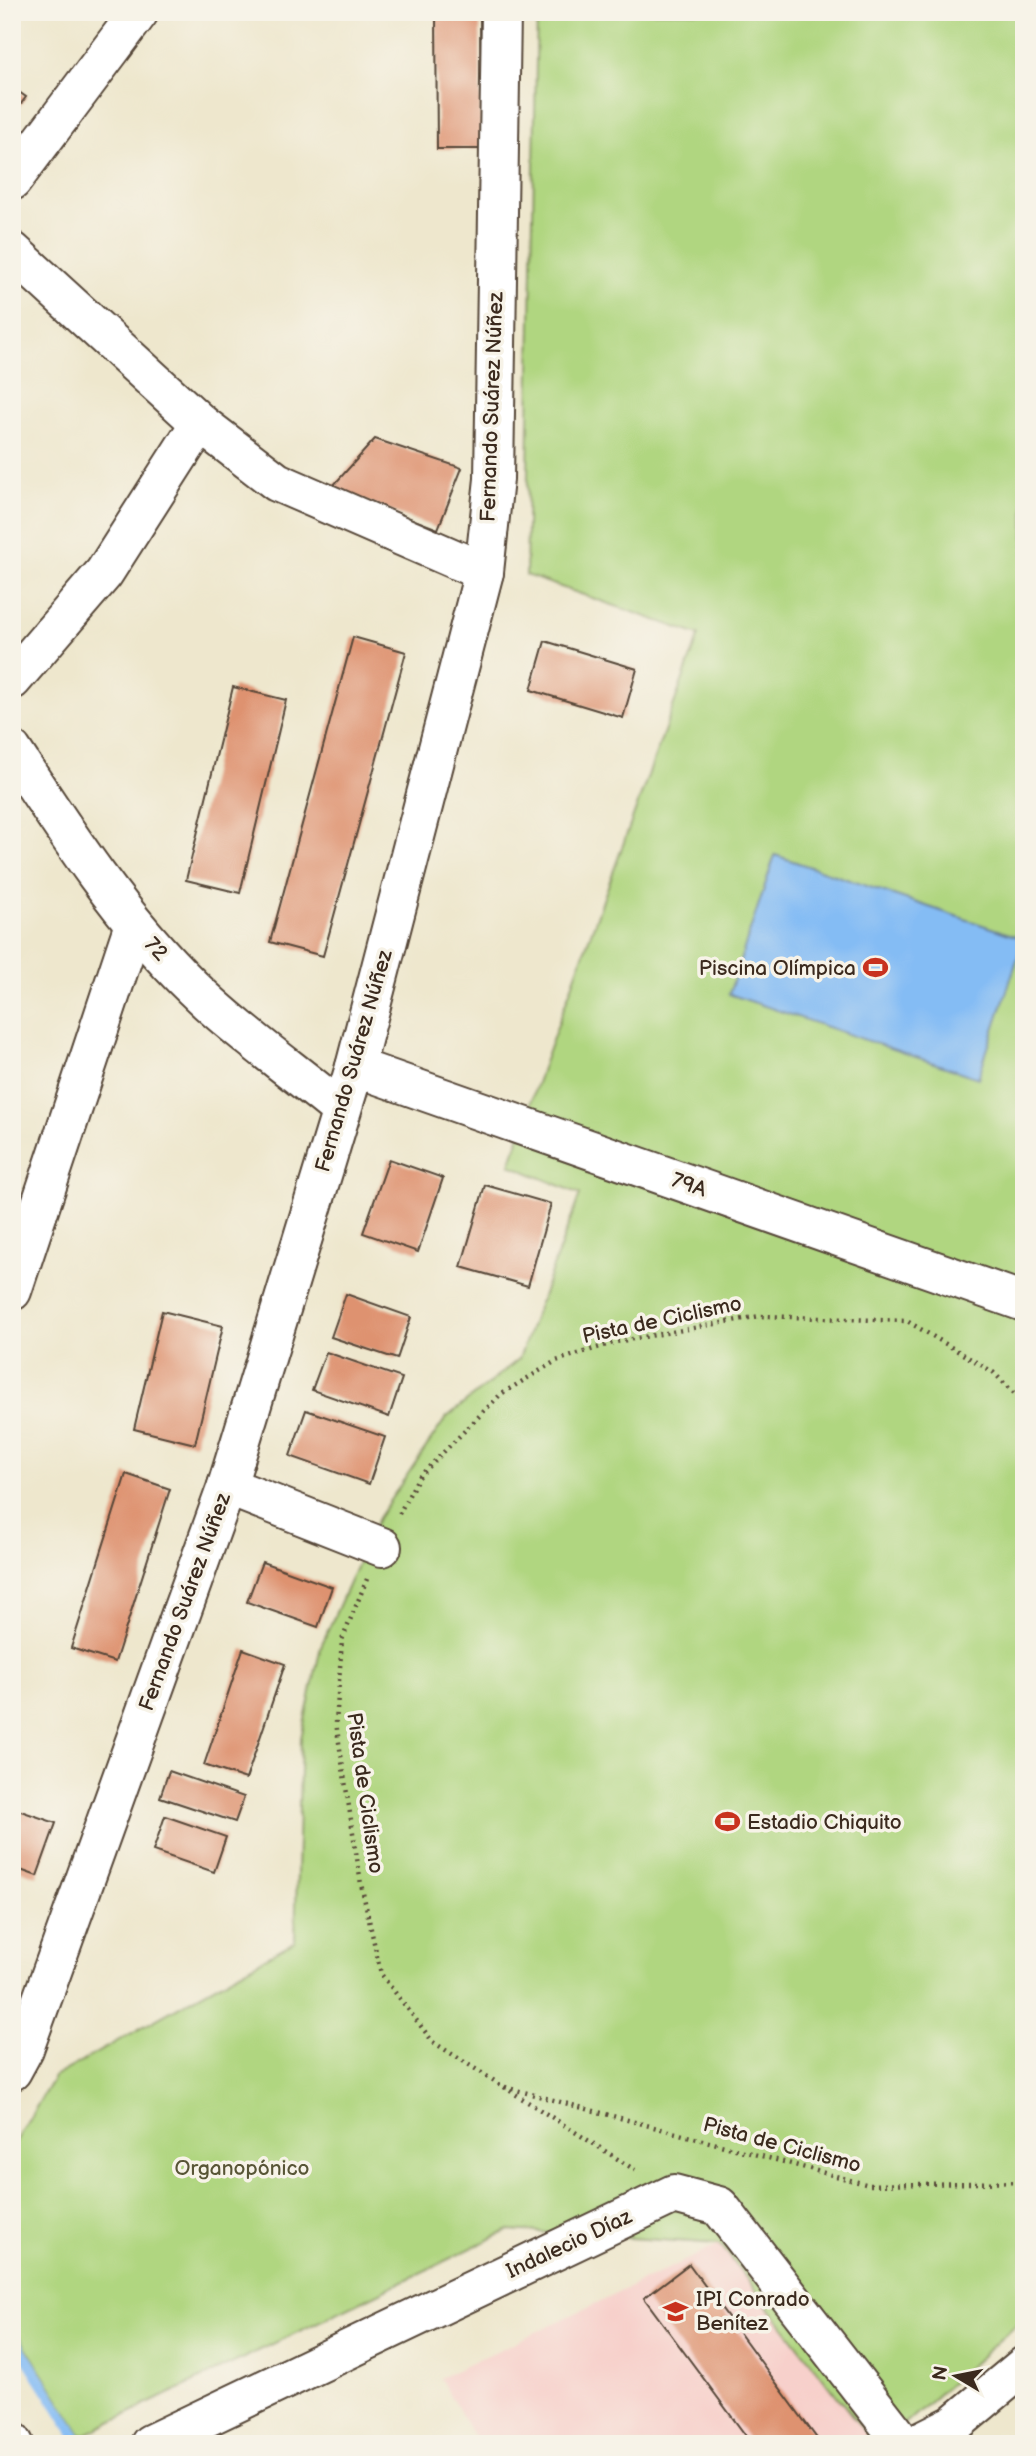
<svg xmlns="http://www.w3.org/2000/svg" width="1036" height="2456" viewBox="0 0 1036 2456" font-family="'Balsamiq Sans',sans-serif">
<rect width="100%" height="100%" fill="#f7f3e8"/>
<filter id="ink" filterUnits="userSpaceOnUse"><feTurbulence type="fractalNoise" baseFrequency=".0143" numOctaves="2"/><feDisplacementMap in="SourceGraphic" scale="14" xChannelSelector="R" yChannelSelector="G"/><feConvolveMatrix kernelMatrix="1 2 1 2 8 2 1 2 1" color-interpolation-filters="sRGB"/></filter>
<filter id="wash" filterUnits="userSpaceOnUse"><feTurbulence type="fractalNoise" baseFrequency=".00686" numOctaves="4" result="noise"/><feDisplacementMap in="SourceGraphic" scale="28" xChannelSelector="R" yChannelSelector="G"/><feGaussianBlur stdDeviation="1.57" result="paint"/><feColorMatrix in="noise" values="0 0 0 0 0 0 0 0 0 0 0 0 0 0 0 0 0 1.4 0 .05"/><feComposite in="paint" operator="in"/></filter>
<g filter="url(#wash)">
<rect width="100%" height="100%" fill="#eee7cd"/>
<path fill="#f7d0cb" d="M720 2244 874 2444H478L440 2378Z"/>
<path fill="#b0d680" stroke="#76804f" stroke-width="2" d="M537 12H1024V2318L882 2444H874L720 2244 509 2230 82 2436 12 2325V2148L54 2077 295 1941 301 1738 321 1646 378 1518 446 1418 519 1359 580 1194 510 1165 541 1071 699 635 526 575Z"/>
<path fill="#84bcf4" stroke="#607389" stroke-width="2" d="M775 855 1024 939 978 1078 729 994Z"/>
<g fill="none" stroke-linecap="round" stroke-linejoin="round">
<path stroke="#84bcf4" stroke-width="10" d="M12 2335 81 2444"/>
</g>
<g id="blocks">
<g fill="#de926f">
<path d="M436 12H480L481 149H437Z"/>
<path d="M12 87 26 97 12 116Z"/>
<path d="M375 439 462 468 438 529 331 488Z"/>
<path d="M353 637 406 652 323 956 270 942Z"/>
<path d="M545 641 637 669 623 718 531 690Z"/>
<path d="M233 687 286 700 240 893 186 880Z"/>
<path d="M389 1159 443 1178 418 1252 363 1233Z"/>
<path d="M485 1185 551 1204 528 1286 461 1267Z"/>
<path d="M346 1294 411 1317 397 1359 331 1337Z"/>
<path d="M162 1311 223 1326 195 1444 134 1429Z"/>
<path d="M326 1352 402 1378 389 1417 312 1390Z"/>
<path d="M306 1410 385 1437 369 1484 290 1456Z"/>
<path d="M126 1474 170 1489 115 1662 71 1648Z"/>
<path d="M262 1562 332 1587 318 1627 247 1602Z"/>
<path d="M243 1649 285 1664 246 1779 204 1765Z"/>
<path d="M169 1771 244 1797 235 1822 160 1797Z"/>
<path d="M12 1808 56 1823 37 1876 12 1867Z"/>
<path d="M165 1816 226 1837 214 1872 153 1851Z"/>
<path d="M689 2264 821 2444H752L644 2298Z"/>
</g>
</g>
</g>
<g filter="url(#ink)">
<use href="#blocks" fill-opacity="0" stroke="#564638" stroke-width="2"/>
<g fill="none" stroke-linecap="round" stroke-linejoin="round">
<defs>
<g id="minor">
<path d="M12 181 139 12"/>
<path d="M12 251 200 423 277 482 484 572"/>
<path d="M12 680 104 573 200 423"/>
<path d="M12 750C66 833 121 918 193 988 236 1030 294 1071 341 1110"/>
<path d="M355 1067 1024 1302"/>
<path d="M12 1291 134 924"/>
<path d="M227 1486 382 1547"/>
<path d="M12 2071 24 2049 227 1486 355 1067 484 572 494 479 501 12"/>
<path d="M12 2441 14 2444"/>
<path d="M150 2444 674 2194 719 2206 904 2444"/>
<path d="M915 2444 953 2425 1024 2366"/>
</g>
</defs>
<use href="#minor" stroke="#564638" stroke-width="42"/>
<g stroke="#564638" stroke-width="4.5" stroke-dasharray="2 5" stroke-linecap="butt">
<path d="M399 1514 418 1478 501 1394 556 1361 616 1342 760 1316 907 1321 993 1372 1024 1403"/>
<path d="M367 1579 342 1640 336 1723 361 1884 381 1974 433 2042 635 2170"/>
<path d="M505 2087 869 2185 1024 2182"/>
</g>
<use href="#minor" stroke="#fff" stroke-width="38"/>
</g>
</g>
<defs>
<symbol id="stadium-bare" viewBox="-9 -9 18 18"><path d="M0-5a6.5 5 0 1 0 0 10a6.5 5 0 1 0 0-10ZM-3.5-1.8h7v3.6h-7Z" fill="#c8321e" stroke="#f7f3e8" stroke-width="2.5" paint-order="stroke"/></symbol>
<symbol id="school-bare" viewBox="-9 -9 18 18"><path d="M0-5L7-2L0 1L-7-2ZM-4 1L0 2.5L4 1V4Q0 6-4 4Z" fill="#c8321e" stroke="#f7f3e8" stroke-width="2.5" paint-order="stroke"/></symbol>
</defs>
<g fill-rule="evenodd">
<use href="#stadium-bare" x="858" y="950" width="35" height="35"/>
<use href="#stadium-bare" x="710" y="1804" width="35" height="35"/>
<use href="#school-bare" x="658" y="2294" width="35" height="35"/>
</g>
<g text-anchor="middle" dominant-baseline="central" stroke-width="7" stroke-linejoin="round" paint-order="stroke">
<g font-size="21" fill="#3b2a1e" stroke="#f7f3e8">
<text transform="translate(492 407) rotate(-88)">Fernando Suárez Núñez</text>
<text transform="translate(156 949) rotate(47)">72</text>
<text transform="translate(354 1061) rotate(-74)">Fernando Suárez Núñez</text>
<text transform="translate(689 1185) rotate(19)">79A</text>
<text transform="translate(662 1320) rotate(-12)">Pista de Ciclismo</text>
<text transform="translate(185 1602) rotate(-70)">Fernando Suárez Núñez</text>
<text transform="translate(365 1793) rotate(82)">Pista de Ciclismo</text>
<text transform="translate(782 2145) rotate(15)">Pista de Ciclismo</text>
<text transform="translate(569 2244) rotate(-25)">Indalecio Díaz</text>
</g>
<g font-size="21" fill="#3b2a1e" stroke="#f7f3e8" text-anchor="start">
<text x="856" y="968" text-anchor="end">Piscina Olímpica</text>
<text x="747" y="1822">Estadio Chiquito</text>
<text x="696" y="2299">IPI Conrado<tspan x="696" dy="24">Benítez</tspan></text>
</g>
<g font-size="21" fill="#585536" stroke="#f7f3e8">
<text x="242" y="2168">Organopónico</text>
</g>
</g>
<rect width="1036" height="2456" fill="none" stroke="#f7f3e8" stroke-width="42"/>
<g transform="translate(956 2376) rotate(280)" stroke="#f7f3e8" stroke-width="5" paint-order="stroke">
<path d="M0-5L12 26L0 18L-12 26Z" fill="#3b2a1e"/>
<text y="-10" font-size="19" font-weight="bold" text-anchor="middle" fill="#3b2a1e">N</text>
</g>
</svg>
